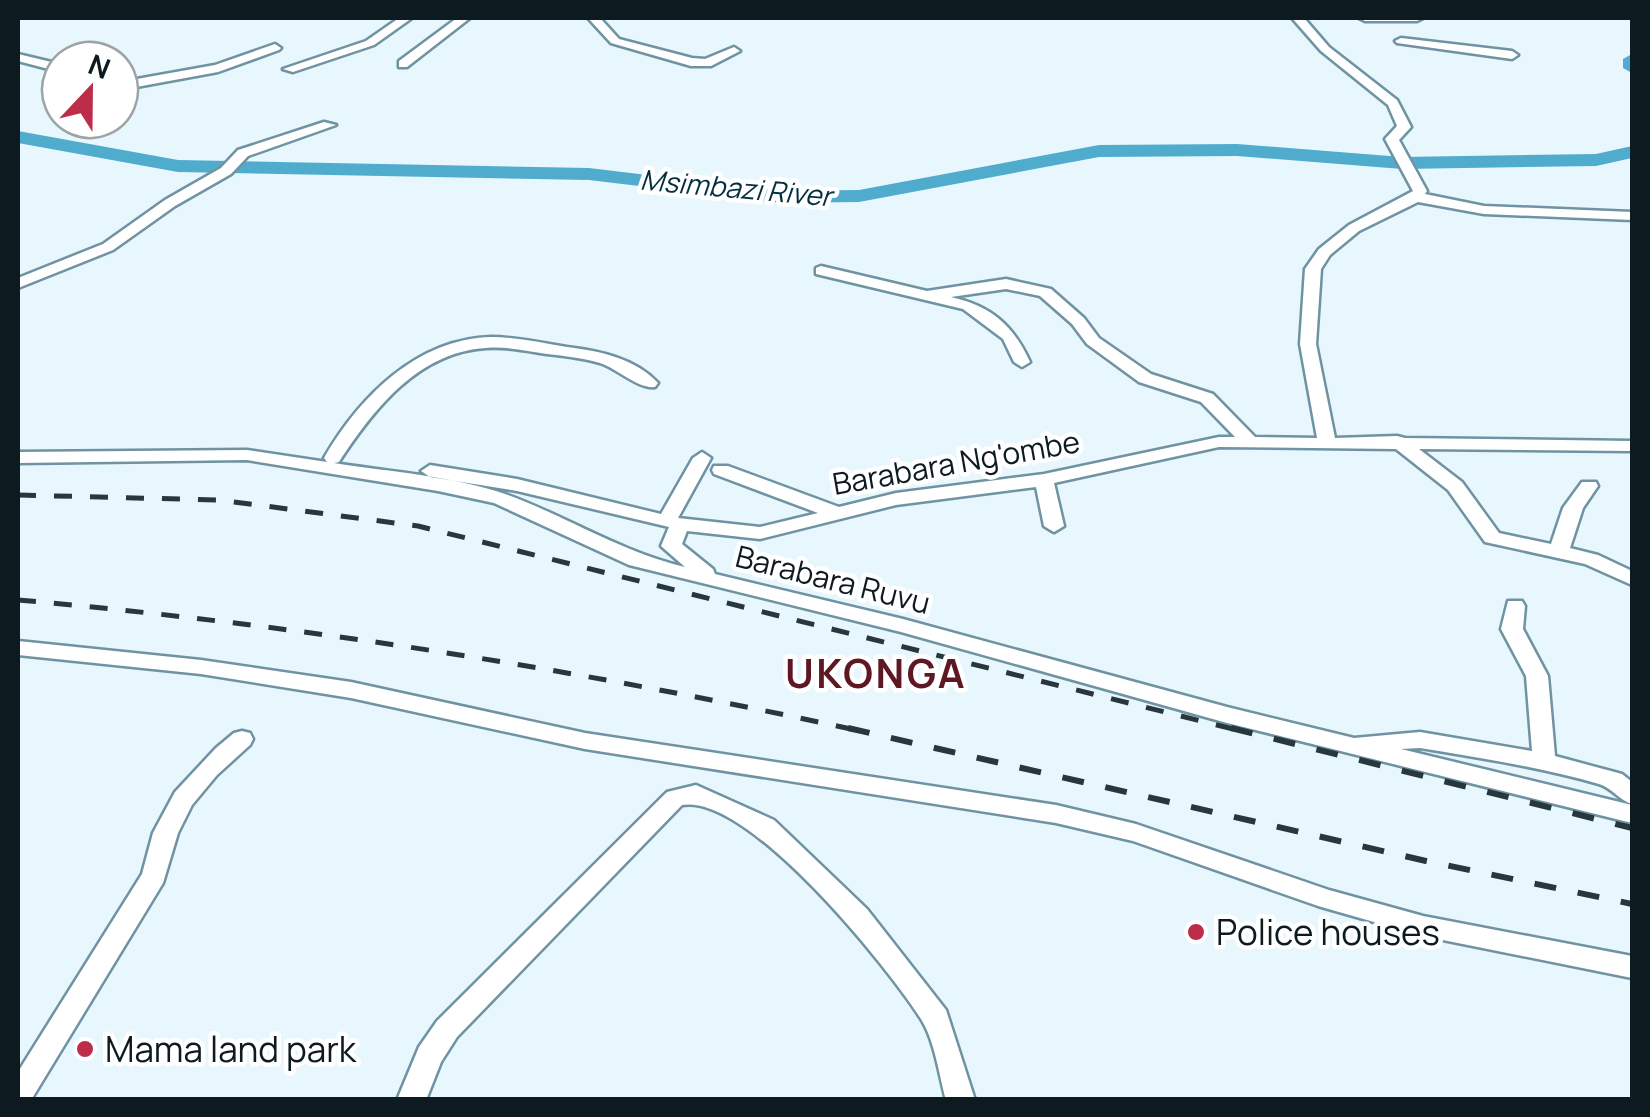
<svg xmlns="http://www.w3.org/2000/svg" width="1650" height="1117" viewBox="0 0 1650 1117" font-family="Manrope,sans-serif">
<rect width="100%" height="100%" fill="#e7f7fd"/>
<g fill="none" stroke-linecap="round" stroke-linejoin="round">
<g fill="#50accd" fill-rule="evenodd">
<path d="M1632 54V73L1623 68V59Z"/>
<path d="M18 131 178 160 589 168 781 191 859 190 1099 145 1237 144 1402 157 1596 154 1632 146V158L1596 166 1402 169 1237 156 1099 157 859 202 781 203 589 180 178 172 18 143Z"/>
</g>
<defs>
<g id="minor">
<path d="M399 18H412L374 45 293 72 283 69 366 41Z"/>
<path d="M457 18H470L407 67H399V61Z"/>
<path d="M588 18H600L619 39 692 58 705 59 734 47 740 51 711 66H691L611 43Z"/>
<path d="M1292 18H1304L1329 47 1397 100 1411 127 1399 140 1427 191 1425 194 1484 206 1632 212V220L1484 214 1418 202 1359 231 1330 255 1321 269 1316 344 1335 438 1397 436 1405 438 1632 441V451L1419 449 1462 482 1499 533 1551 544 1563 508 1582 482H1596L1598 486 1583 508 1570 548 1598 555 1632 571V585L1585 564 1485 542 1448 490 1396 449 1219 447 1054 483 1064 526 1054 532 1044 526 1036 487 896 505 760 539 687 531 682 544 713 569 715 574 903 619 1227 707 1354 738 1420 732 1532 751 1526 676 1501 629 1508 601H1522L1525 606 1523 629 1548 676 1555 756 1622 774 1632 782V804C1619 800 1612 788 1599 784 1540 767 1480 758 1420 748L1401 749 1632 805V823L1227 723 901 632 629 565 494 503 438 491 247 460 18 463V452L247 450 327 462 324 458C359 398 416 339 491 337 516 337 542 343 567 347 599 351 635 358 658 383L655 387C638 389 618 369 600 363 583 358 565 356 547 354 527 351 506 346 486 348 418 352 373 410 339 462L334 463C391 472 454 476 508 495 570 518 619 551 685 567L661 546 669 527 517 491 430 477 421 471 430 465 517 479 661 514 693 458 702 452 711 458 678 518 760 527 818 513 714 474 712 470 714 466H728L839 507 896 493 1044 474 1219 437H1235L1201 402 1139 382 1087 344 1072 324 1040 296 1006 289 951 297C991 306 1013 325 1030 362L1022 367 1014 362 1003 339 963 309 816 274V268L821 266 927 291 1006 279 1051 289 1084 318 1099 338 1151 374 1213 394 1255 437 1317 438 1300 344 1305 269 1319 249 1349 225 1413 191 1385 139 1397 126 1388 105 1321 51Z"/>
<path d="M1359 18H1423L1417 21H1365Z"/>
<path d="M1401 38 1512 51 1518 55 1512 59 1397 43 1395 41Z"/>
<path d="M275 44 281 48 279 50 218 72 120 90V82L215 65Z"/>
<path d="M18 54 60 64V72L18 61Z"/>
<path d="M324 122 336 125 248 156 231 174 175 206 113 250 18 288V278L103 244 165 200 221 168 238 150Z"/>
<path d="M18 641 201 660 351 682 585 733 1056 805 1136 824 1329 890 1423 916 1632 956V978L1423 936 1318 906 1133 841 1056 823 585 749 351 698 201 674 18 655Z"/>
<path d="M242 731 250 733 253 739 250 745 217 775 192 805 178 833 163 883 31 1100H18V1072L142 874 153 833 175 792 216 748 234 733Z"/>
<path d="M696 785 774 820 867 909 946 1010 975 1100H946C939 1075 935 1041 921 1019 887 966 748 793 682 805L457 1037 441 1062 426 1100H397L419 1047 437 1021 667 792Z"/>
</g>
</defs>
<use href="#minor" stroke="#6f93a2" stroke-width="5"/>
<use href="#minor" fill="#fff" fill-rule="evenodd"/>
<g stroke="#28373d" stroke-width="5" stroke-dasharray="18 18" stroke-linecap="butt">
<path d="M18 495 219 500 418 526 1241 731"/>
<path d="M18 600C301 625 582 670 860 731"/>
</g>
<g stroke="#28373d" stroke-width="6" stroke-dasharray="22 22" stroke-linecap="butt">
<path d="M848 728 1426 861 1632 904"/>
<path d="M1231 728 1632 828"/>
</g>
</g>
<g fill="#bd2c49" stroke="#fff" stroke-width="4">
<circle cx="1196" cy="932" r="10"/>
<circle cx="85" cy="1049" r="10"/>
</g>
<g text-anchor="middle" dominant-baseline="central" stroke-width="9" stroke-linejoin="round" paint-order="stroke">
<g font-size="28" font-style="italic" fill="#03303e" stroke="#fff">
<text transform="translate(736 187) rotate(5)">Msimbazi River</text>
</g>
<g font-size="30" fill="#0d1b21" stroke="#fff">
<text transform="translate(956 462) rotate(-10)">Barabara Ng'ombe</text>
<text transform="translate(833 579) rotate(14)">Barabara Ruvu</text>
</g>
<g font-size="35" fill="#0d1b21" stroke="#fff" text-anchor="start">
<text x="1216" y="932">Police houses</text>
<text x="105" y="1049">Mama land park</text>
</g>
<g font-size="40" font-weight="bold" letter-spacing="2.5" fill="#5d1824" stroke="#fff">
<text x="876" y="672">UKONGA</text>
</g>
</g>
<rect width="1650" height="1117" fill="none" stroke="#0d1b21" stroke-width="40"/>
<g transform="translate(90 90) rotate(22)"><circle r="48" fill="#ffffff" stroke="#9ea4a6" stroke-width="2.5"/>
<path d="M0-8L18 38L0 25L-18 38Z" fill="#bd2c49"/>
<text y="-15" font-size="28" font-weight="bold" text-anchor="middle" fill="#0d1b21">N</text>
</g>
</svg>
